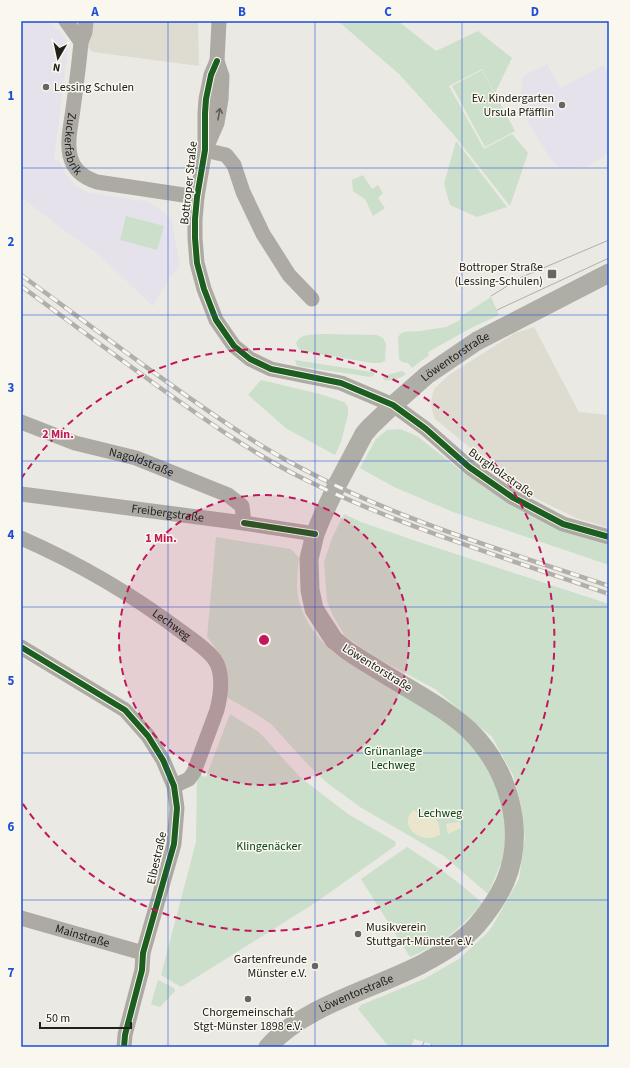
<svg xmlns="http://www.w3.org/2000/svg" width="630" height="1068" viewBox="0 0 630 1068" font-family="'Source Sans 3',sans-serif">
<rect width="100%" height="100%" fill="#eae9e4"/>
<g fill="#dedcd1">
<path d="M58 21H198L199 66 93 52Z"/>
<path d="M534 327 579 412 609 415V528L576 518 539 500 518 487 435 419 432 410 431 401 434 389 449 375 515 333Z"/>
</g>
<g fill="#e6e2ec">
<path d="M21 21H49L66 39 68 48 54 159 59 161 67 176 75 185 86 192 149 202 162 211 172 221 180 266 169 278 153 306 99 255 61 228 21 197Z"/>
<path d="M547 64 560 88 604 65 609 75V153L588 166 577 168H563L557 165 550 158 525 117 520 105 523 76Z"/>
</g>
<g fill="#ccdfcb">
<path d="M338 21H398L436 51 478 31 512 58 495 93 482 69 449 86 484 149 512 134 528 153 510 206 454 135 399 74Z"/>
<path d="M482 70 515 131 485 147 452 86Z"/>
<path d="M456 141 507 207 477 217 450 205 444 184Z"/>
<path d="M363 175 372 189 378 185 383 193 378 198 385 208 373 216 365 199 353 191 352 180Z"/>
<path d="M126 216 164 226 157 250 120 240Z"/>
<path d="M491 297 499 315 471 328 428 352 429 355 412 368 408 363 402 362 399 359 398 338 400 334 404 332 420 331 446 327 460 320V317Z"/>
<path d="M322 334 377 335 383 338 386 344 385 361 381 363H372L302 351 298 348 296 343C301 333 312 335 322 334Z"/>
<path d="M295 360 372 372 374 373V375L371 377 297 366Z"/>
<path d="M402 371 406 374C400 379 391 381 384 380L383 376Z"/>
<path d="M261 380 320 394 344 402 348 407V414L341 442 335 455 287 429 248 395Z"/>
<path d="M400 429 417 436 465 474 609 543V565L453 512 394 487 360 468 376 439 387 430Z"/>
<path d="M344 514 361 522 413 540 609 604V1047H441L414 1039 411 1047H389L358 1009 361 1005 424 979 459 959 485 935 492 927 519 879 525 837 521 805 513 775 492 737 435 689 375 657 345 636 333 616 327 601 324 562 332 538Z"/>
<path d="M216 537 291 549 299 558C298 567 297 577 297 586 298 613 314 635 333 652L440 717 464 737 480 754 501 795 505 820V844L502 861 488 894 444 856 360 807 326 782 312 769 271 724 256 714 226 697 224 692 223 658 207 637Z"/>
<path d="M230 714 259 732 301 778 348 814 396 842 395 846 315 903 181 987 161 975 196 842 197 774 206 777Z"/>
<path d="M407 847C435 865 457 880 482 903 460 930 442 943 410 957L361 879Z"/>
<path d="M158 980 174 988 175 991 161 1006 159 1007 151 1004Z"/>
</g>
<g fill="#ebe5ce">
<path d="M414 810C416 811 417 813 419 814 422 816 425 815 428 815 439 817 440 826 440 835 418 846 397 823 414 810Z"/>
<path d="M458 822H460L461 828 448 834 446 824Z"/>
</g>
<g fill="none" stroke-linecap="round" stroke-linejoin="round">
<g stroke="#adaaa4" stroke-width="15">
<path d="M66 21 81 42"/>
<path id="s1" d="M86 21 85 32 81 42C79 64 76 87 73 109 71 125 66 144 71 159 75 172 85 178 97 182L197 197"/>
<path d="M217 61 211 75 206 99 205 113V150L197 197 195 219V238L197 263 204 289 216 320 234 346 250 359 271 369 341 383 393 405 426 429 469 467 512 497 563 524 609 537"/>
<path d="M207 146 217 123 221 99 222 76 217 61 219 21"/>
<path d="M205 150 226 155 234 165 243 192 263 234 289 275 312 299"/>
<path id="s2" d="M21 422 75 443 136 458 228 495 242 506 244 523"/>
<path id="s3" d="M21 494 244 523 315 534"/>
<path id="s4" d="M21 538C78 563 133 595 182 632 193 640 207 649 215 660 224 674 221 694 217 710L194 772 189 779 174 786"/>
<path d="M21 647 125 710 148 736 163 760 174 786 177 808 174 844 143 953 142 970 125 1035 124 1047"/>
<path id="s5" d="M21 918 143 953"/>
</g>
<path stroke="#aeada6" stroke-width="19" id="s6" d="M268 1047C305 1005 374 989 422 964 442 953 462 942 477 925 488 912 498 898 505 882 527 830 508 769 470 731 453 715 433 703 413 691 391 678 369 665 348 651L334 640 314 609 310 590 309 559 315 534 322 517 337 485 364 434 370 427 393 405 427 375 477 341 609 273"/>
<g stroke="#b0afaa" stroke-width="1">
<path d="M491 296 522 277 609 240"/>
<path d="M497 310 609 258"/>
<path d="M422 1047 424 1042"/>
<path d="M431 1047 432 1044"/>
</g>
<defs>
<g id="rail">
<path d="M21 275C64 306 106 338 149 369 198 404 247 440 301 468 398 520 505 551 609 586"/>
<path d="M21 286C67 320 113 354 159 387 204 419 249 451 298 476 397 526 504 557 609 594"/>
</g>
</defs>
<use href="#rail" stroke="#b0afaa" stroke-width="4.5"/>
<use href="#rail" stroke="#faf8ee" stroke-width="3" stroke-dasharray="9" stroke-linecap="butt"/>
<defs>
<g id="cycleway">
<path d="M217 61 211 75 206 99 205 113V150L197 197 195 219V238L197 263 204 289 216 320 234 346 250 359 271 369 341 383 393 405 426 429 469 467 512 497 563 524 609 537"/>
<path d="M244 523 315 534"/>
<path d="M21 647 125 710 148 736 163 760 174 786 177 808 174 844 143 953 142 970 125 1035 124 1047"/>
</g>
</defs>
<use href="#cycleway" stroke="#faf8ee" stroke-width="8"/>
<use href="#cycleway" stroke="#1b5e20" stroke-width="6"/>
</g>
<defs><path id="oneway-shaft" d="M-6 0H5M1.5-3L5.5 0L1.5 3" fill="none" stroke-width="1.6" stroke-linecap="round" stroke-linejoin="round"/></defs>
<use stroke="#605e5a" href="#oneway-shaft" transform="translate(219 114) rotate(-80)"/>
<path fill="none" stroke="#1d4ed8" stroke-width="1" stroke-opacity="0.55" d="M168 21V1047M315 21V1047M462 21V1047M21 168H609M21 315H609M21 461H609M21 607H609M21 753H609M21 900H609"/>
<circle cx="264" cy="640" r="145" fill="#c2185b" fill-opacity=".12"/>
<g fill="none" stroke="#c2185b" stroke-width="2" stroke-dasharray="7 5">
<circle cx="264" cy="640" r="145"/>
<path d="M21 479A291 291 0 1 1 21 801"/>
</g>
<g fill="#676663" stroke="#faf8ee" stroke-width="1.5">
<circle cx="46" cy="87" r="4"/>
<circle cx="562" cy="105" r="4"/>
<rect x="547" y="269" width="10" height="10" rx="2"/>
<circle cx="358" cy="934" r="4"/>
<circle cx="315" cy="966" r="4"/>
<circle cx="248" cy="999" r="4"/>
</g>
<g text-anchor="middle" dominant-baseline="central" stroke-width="3" stroke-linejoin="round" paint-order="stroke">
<g font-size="12" fill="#21201d" stroke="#faf8ee" text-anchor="end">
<text x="54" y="87" text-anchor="start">Lessing Schulen</text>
<text x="554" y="98">Ev. Kindergarten<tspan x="554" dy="14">Ursula Pfäfflin</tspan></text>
<text x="543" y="267">Bottroper Straße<tspan x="543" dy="14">(Lessing-Schulen)</tspan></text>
<text x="366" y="927" text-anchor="start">Musikverein<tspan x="366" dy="14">Stuttgart-Münster e.V.</tspan></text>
<text x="307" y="959">Gartenfreunde<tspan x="307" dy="14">Münster e.V.</tspan></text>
<text x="248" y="1012" text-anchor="middle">Chorgemeinschaft<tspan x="248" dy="14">Stgt-Münster 1898 e.V.</tspan></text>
</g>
<g font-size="12" fill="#21201d" stroke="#faf8ee">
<text stroke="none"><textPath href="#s1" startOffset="125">Zuckerfabrik</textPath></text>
<text transform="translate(189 183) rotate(-84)">Bottroper Straße</text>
<text stroke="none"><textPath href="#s6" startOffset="968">Löwentorstraße</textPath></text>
<text stroke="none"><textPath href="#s2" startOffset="127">Nagoldstraße</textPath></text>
<text transform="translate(501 473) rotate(35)">Burgholzstraße</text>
<text stroke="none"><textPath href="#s3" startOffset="148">Freibergstraße</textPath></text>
<text stroke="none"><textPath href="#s4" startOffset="174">Lechweg</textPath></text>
<text transform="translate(377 668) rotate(32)">Löwentorstraße</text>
<text transform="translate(157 858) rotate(-77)">Elbestraße</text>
<text stroke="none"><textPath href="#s5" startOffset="64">Mainstraße</textPath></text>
<text stroke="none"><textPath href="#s6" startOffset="104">Löwentorstraße</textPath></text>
</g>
<g font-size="12" fill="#013f13" stroke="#faf8ee">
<text x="393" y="751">Grünanlage<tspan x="393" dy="14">Lechweg</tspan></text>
<text x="440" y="813">Lechweg</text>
<text x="269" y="846">Klingenäcker</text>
</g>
</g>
<circle cx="264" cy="640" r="6" fill="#c2185b" stroke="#faf8ee" stroke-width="2"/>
<g font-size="12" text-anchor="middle" font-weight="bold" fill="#c2185b" stroke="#faf8ee" stroke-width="3" stroke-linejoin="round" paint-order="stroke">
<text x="58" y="438">2 Min.</text>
<text x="161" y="542">1 Min.</text>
</g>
<rect width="630" height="1068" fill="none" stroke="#faf8ee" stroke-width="44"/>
<g transform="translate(58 58) rotate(189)" stroke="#faf8ee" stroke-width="3" paint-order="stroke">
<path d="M0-3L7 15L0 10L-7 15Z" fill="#21201d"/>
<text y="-6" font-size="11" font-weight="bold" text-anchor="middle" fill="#21201d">N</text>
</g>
<path d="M40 1022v6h91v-6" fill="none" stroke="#21201d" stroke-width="2"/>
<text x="46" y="1022" font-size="12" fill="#21201d" stroke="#faf8ee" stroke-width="3" paint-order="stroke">50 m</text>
<rect x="22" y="22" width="586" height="1024" fill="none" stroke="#1d4ed8" stroke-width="1.5"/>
<g font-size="13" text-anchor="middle" font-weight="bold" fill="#1d4ed8">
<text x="95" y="16">A</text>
<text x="242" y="16">B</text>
<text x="388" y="16">C</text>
<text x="535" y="16">D</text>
<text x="11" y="100">1</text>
<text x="11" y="246">2</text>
<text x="11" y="392">3</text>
<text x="11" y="539">4</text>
<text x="11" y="685">5</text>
<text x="11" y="831">6</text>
<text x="11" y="977">7</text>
</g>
</svg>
